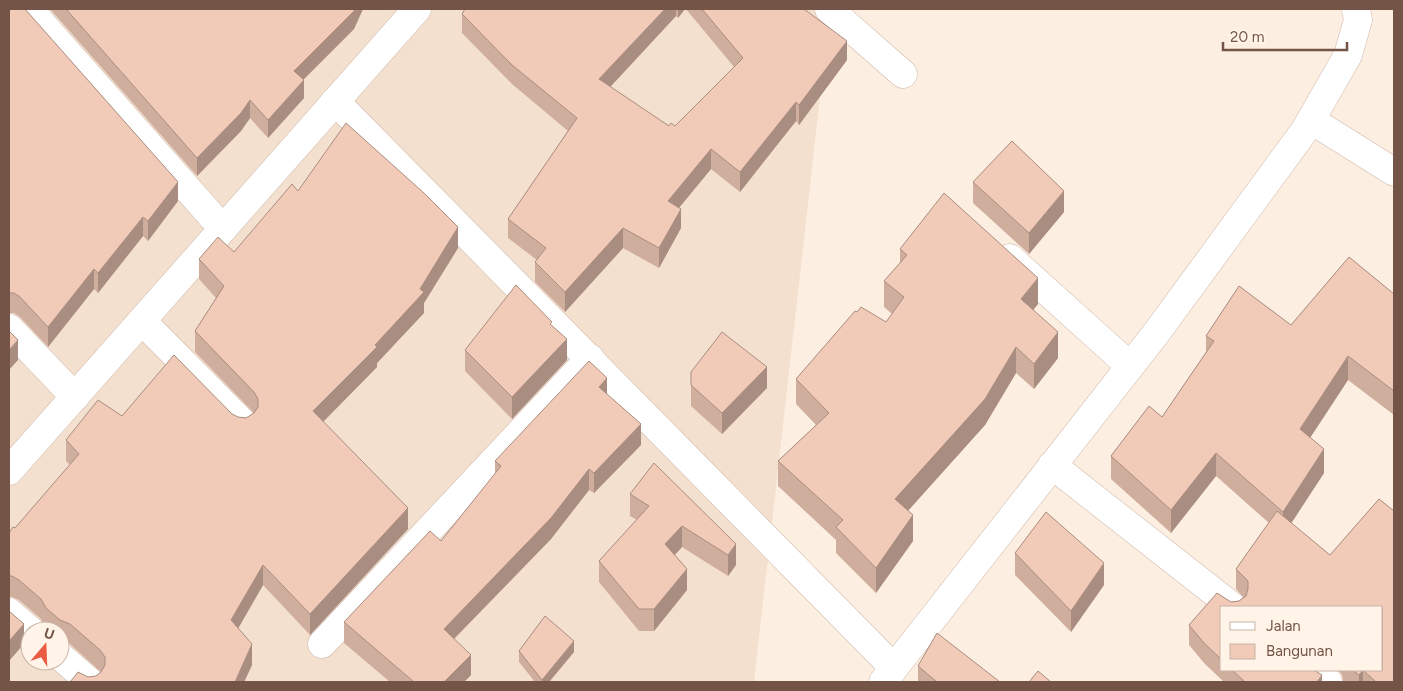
<svg xmlns="http://www.w3.org/2000/svg" width="1403" height="691" viewBox="0 0 1403 691" font-family="Figtree,sans-serif">
<rect width="100%" height="100%" fill="#fcefe1"/>
<path fill="#f4e0cf" fill-rule="evenodd" d="M9 9H830L754 682H9ZM30 631H60V661H30Z"/>
<g fill="none" stroke-linecap="round" stroke-linejoin="round">
<defs>
<g id="street">
<path d="M29 9 223 229"/>
<path d="M829 9 903 74"/>
<path d="M335 101 894 668"/>
<path d="M1311 120 1394 172"/>
<path d="M1010 258 1130 366"/>
<path d="M142 321 243 423"/>
<path d="M9 328 75 397"/>
<path d="M1052 465 1233 607"/>
<path d="M9 471 417 9"/>
<path d="M9 612 31 631"/>
<path d="M322 644 590 358"/>
<path d="M60 656 90 682"/>
<path d="M1312 670 1328 682"/>
<path d="M883 682 1157 332 1305 130 1348 55 1358 20 1356 9"/>
</g>
</defs>
<use href="#street" stroke="#d0b8aa" stroke-width="29"/>
<use href="#street" stroke="#fff" stroke-width="28"/>
</g>
<g fill="#d0ae9e">
<path d="M9 9 178 201 148 241 143 236 98 293 94 289 48 347 20 317 14 313H9Z"/>
<path d="M50 9H363L354 29 303 80 304 98 268 138 250 118 241 131 197 176Z"/>
<path d="M465 9H685L678 18 676 16 610 87 669 126H675L734 67 686 9H804L847 60 799 125 796 121 740 192 711 169 679 208 681 228 659 268 623 248 565 312 535 282V262L537 260 508 238V219L568 131 512 84 462 33V14Z"/>
<path d="M973 182 1064 212 1029 254 973 203Z"/>
<path d="M298 191 458 248 424 303V313L377 363V367L323 422 408 529 310 635 263 585 238 628 252 665 244 682H70L88 677 96 676 101 672 70 644 60 640V631H49L46 629 41 619 19 600 12 597H9V533L15 528 70 465 66 461V440L122 416 232 414 238 417 246 418 254 413 195 352V331L216 298 199 279V259L234 252Z"/>
<path d="M900 249 1038 304 1033 310 1058 358 1034 389 1016 373 985 425 908 511 913 541 876 593 836 553V540L778 486V461L816 425 796 404V379L857 312 886 322 892 314 884 307V281L900 263Z"/>
<path d="M1349 257 1394 294V415L1348 380 1310 438 1324 449V473L1291 523 1330 555 1379 499 1394 511V682H1343L1342 675 1338 670H1382V607H1222V670H1314L1322 675V682H1224L1204 663 1189 645V625L1217 593 1231 602 1239 601 1243 597 1236 589V569L1269 523 1216 476 1171 533 1111 479V456L1149 406 1162 417 1206 352V336L1239 286 1291 325Z"/>
<path d="M552 325 567 360 512 419 465 371V350Z"/>
<path d="M691 372 767 388 722 434 691 406Z"/>
<path d="M607 394 641 445 594 493 589 490 551 539 454 639 471 675 464 682H390L344 643V622L441 541 495 474V461Z"/>
<path d="M654 463 736 565 728 576 682 547 675 555 687 590 654 631H639L599 582V561L637 520 630 516V494Z"/>
<path d="M1015 553 1104 585 1071 632 1015 575Z"/>
<path d="M519 651 574 652 549 682H535L519 662Z"/>
<path d="M918 666 1000 682H918Z"/>
</g>
<g fill="#a98d81">
<path d="M355 9H363L354 29 294 89V71Z"/>
<path d="M665 9H676V16L599 99V79Z"/>
<path d="M678 9H685L678 18Z"/>
<path d="M847 41V60L799 125V105Z"/>
<path d="M304 80V98L268 138V120Z"/>
<path d="M250 100V118L241 131 197 176V158Z"/>
<path d="M796 102V121L740 192V172Z"/>
<path d="M711 149V169L668 221V201Z"/>
<path d="M178 182V201L148 241V221Z"/>
<path d="M1064 191V212L1029 254V233Z"/>
<path d="M681 209V228L659 268V248Z"/>
<path d="M143 217V236L98 293V273Z"/>
<path d="M458 227V248L424 303V313L377 363V367L313 432V411L375 345 420 289Z"/>
<path d="M623 228V248L565 312V292Z"/>
<path d="M94 269V289L48 347V327Z"/>
<path d="M1038 278V304L1021 325V299Z"/>
<path d="M1058 332V358L1034 389V364Z"/>
<path d="M567 339V360L512 419V397Z"/>
<path d="M18 340V360L9 370V350Z"/>
<path d="M1016 347V373L985 425 895 525V499Z"/>
<path d="M1348 356V380L1300 453V429Z"/>
<path d="M767 367V388L722 434V413Z"/>
<path d="M607 378V399L599 387Z"/>
<path d="M641 424V445L594 493V473Z"/>
<path d="M1324 449V473L1283 536V512Z"/>
<path d="M1216 453V476L1171 533V510Z"/>
<path d="M589 469V490L551 539 444 649V629Z"/>
<path d="M408 508V529L310 635V614Z"/>
<path d="M913 515V541L876 593V568Z"/>
<path d="M682 526V547L665 565V544Z"/>
<path d="M736 544V565L728 576V555Z"/>
<path d="M1104 563V585L1071 632V611Z"/>
<path d="M263 565V585L231 641V620Z"/>
<path d="M687 569V590L654 631V609Z"/>
<path d="M24 624V644L9 661V641Z"/>
<path d="M574 641V652L549 682H542V680Z"/>
<path d="M252 644V665L244 682H235Z"/>
<path d="M471 655V675L464 682H444Z"/>
<path d="M1363 670V682H1359V675Z"/>
<path d="M1322 675V682H1317Z"/>
</g>
<g fill="#f2cab8" stroke="#a98d81">
<path d="M9 9H25L178 182 148 221 143 217 98 273 94 269 48 327 20 297 14 293H9Z"/>
<path d="M66 9H355L354 11 294 71 304 80 268 120 250 100 241 113 197 158Z"/>
<path d="M465 9H665L599 79 669 126 671 123 675 126 743 58 702 9H804L847 41 799 105 796 102 740 172 711 149 668 201 681 209 659 248 623 228 565 292 535 262 546 248 508 219 577 118 512 65 462 14Z"/>
<path d="M346 123 425 194 458 227 420 289 424 292 375 345 377 347 313 411 408 508 310 614 263 565 231 620 252 644 235 682H70L78 672 88 677 96 676 101 672 105 665V657L100 650 70 624 60 620 46 608 41 599 19 580 12 576H9V533L13 527 15 528 79 454 66 440 98 400 122 416 174 355 232 414 238 417 246 418 254 413 258 407V399L254 392 195 331 224 286 199 259 218 237 234 252 292 184 298 191Z"/>
<path d="M1012 141 1064 191 1029 233 973 182Z"/>
<path d="M944 193 1038 278 1021 299 1058 332 1034 364 1016 347 985 399 895 499 913 515 876 568 836 527 843 520 778 461 829 413 796 379 855 311 857 312 861 307 886 322 904 297 884 281 907 255 900 249Z"/>
<path d="M1349 257 1394 294V391L1348 356 1300 429 1324 449 1283 512 1216 453 1171 510 1111 456 1149 406 1162 417 1214 341 1206 336 1239 286 1291 325Z"/>
<path d="M516 285 552 322 550 324 567 339 512 397 465 350Z"/>
<path d="M9 331 18 340 9 350Z"/>
<path d="M722 332 767 367 722 413 691 385V372Z"/>
<path d="M589 361 607 378 599 387 641 424 594 473 589 469 551 518 444 629 471 655 444 682H414L344 622 430 531 441 541 501 466 495 461Z"/>
<path d="M654 463 736 544 728 555 682 526 665 544 687 569 654 609H639L599 561 649 506 630 494Z"/>
<path d="M1379 499 1394 511V682H1376L1363 670 1359 675 1352 670H1382V607H1222V660L1204 643 1189 625 1217 593 1231 602 1239 601 1246 596 1248 589V581L1236 569 1277 511 1330 555Z"/>
<path d="M1046 512 1104 563 1071 611 1015 553Z"/>
<path d="M9 611 24 624 9 641Z"/>
<path d="M545 616 574 641 542 680 519 651Z"/>
<path d="M937 633 1000 682H937L918 666Z"/>
<path d="M1232 670H1314L1322 675 1317 682H1245Z"/>
<path d="M1038 671 1051 682H1029Z"/>
</g>
<rect width="1403" height="691" fill="none" stroke="#745447" stroke-width="20"/>
<rect x="1220" y="606" width="162" height="65" fill="#fff4e7" stroke="#c7b4a7"/>
<rect x="1230" y="622" width="25" height="8" fill="#ffffff" stroke="#c7b4a7"/>
<text x="1266" y="631" font-size="15" fill="#745447">Jalan</text>
<rect x="1230" y="644" width="25" height="15" fill="#f2cab8" stroke="#c7b4a7"/>
<text x="1266" y="656" font-size="15" fill="#745447">Bangunan</text>
<g transform="translate(45 646) rotate(19)"><circle r="24" fill="#fff4e7" stroke="#c7b4a7"/>
<path d="M0-4L9 19L0 12L-9 19Z" fill="#e95b43"/>
<text y="-8" font-size="14" font-weight="bold" text-anchor="middle" fill="#745447">U</text>
</g>
<path d="M1223 42v8h124v-8" fill="none" stroke="#745447" stroke-width="2.5"/>
<text x="1230" y="42" font-size="15" fill="#745447" stroke="#fff4e7" stroke-width="4" paint-order="stroke">20 m</text>
</svg>
